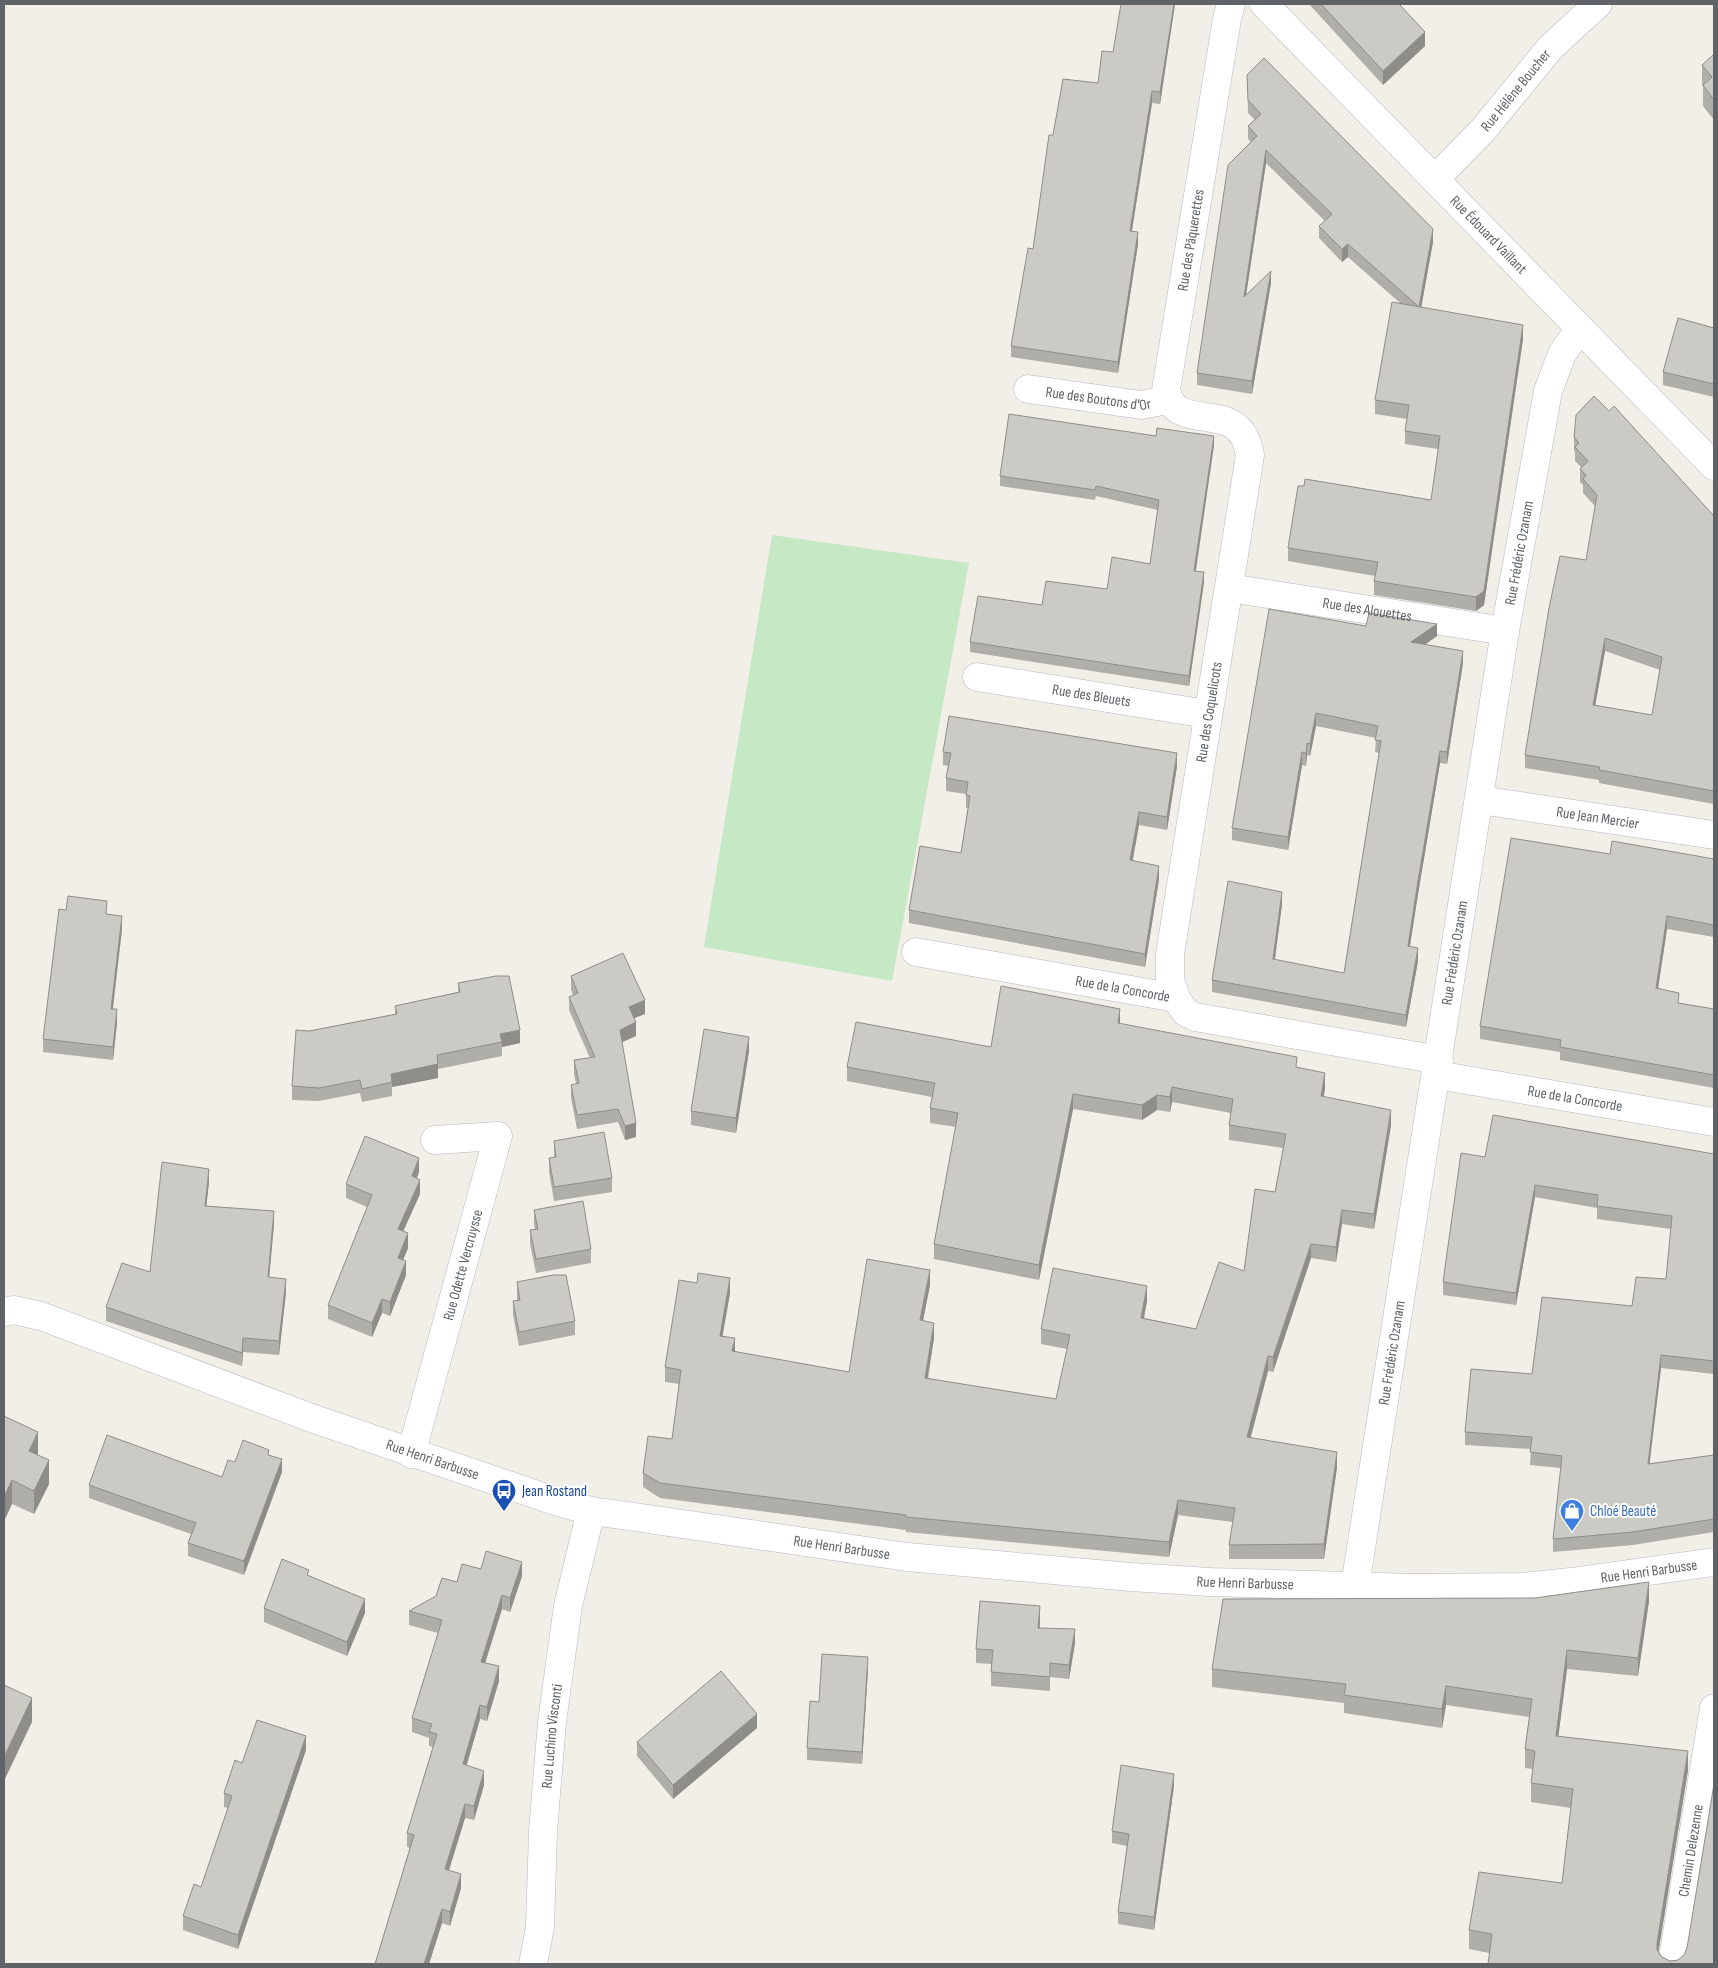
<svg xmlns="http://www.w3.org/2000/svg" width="1718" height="1968" viewBox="0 0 1718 1968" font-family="'Sofia Sans Condensed',sans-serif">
<rect width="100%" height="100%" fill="#f1efe8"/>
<path fill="#c5e8c5" d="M772 535 969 563 892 981 704 947Z"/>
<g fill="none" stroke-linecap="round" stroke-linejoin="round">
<defs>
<g id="street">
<path id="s1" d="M1435 179 1483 130 1551 47 1598 4"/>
<path id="s2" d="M1028 389 1141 405 1168 400"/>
<path id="s3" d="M1229 588 1505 631"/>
<path id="s4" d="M977 677 1207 714"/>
<path id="s5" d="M1480 800 1714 835"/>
<path id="s6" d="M916 952 1176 998 1185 1012 1195 1017 1439 1060"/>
<path id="s7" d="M1176 998 1170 980V954L1250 455C1240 393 1176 438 1166 390L1227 19 1231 4"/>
<path id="s8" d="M1437 1075 1714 1122"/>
<path id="s9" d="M411 1454 498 1136 435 1140"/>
<path id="s10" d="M1355 1586 1505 631 1548 391 1562 354 1580 328"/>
<path id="s11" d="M533 1964 540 1927 543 1831 552 1722 568 1606 591 1511"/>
<path id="s12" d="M1672 1964 1714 1708"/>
</g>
<g id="secondary">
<path id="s13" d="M1264 4 1714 466"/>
<path id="s14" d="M4 1312 14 1310 41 1316 314 1419 552 1500 591 1511 628 1516 907 1557 1131 1577 1210 1582 1415 1588 1522 1587 1571 1582 1714 1562"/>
</g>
</defs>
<use href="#street" stroke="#b5b8bc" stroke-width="29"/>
<use href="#secondary" stroke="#b6babf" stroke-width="29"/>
<use href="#street" stroke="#fff" stroke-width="28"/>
<use href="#secondary" stroke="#fff" stroke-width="28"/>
</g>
<g fill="#afaea9" fill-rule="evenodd">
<path d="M1175 4 1160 104 1152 103 1132 231 1138 244 1118 373 1011 357V346L1033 249 1053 135 1098 83 1113 52Z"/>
<path d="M1309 4H1399L1425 46 1383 85Z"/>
<path d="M1714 54V135V120L1703 106V87L1702 85V65Z"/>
<path d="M1247 75 1433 242 1421 307 1523 339 1484 605 1476 611 1374 595V581L1375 576 1288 561V548L1431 500 1438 449 1405 444V431L1407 419 1375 414V400L1400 303 1348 257 1342 262 1319 238V226L1325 221 1266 163 1246 295 1271 283 1252 394 1197 385V373L1251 142 1248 139V126L1255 120 1248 113Z"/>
<path d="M1714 328V397L1663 385V372Z"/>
<path d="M1574 437 1714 516V804L1599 783V780L1525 768V755L1586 560 1595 506 1583 493V485L1580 482V469L1581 467 1575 461V452L1574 450ZM1605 651 1660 670 1652 715 1595 705Z"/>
<path d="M1214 445 1196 571 1204 582 1189 686 970 652V642L1042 605 1107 589 1150 564 1158 510 1096 496 1095 500 1000 486V476Z"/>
<path d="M1366 626 1437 636 1426 644 1463 663 1447 764 1440 763 1418 894 1410 946 1418 961 1406 1027 1212 992V980L1282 904 1275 960 1344 973 1379 753 1375 752 1376 738 1316 726 1310 756 1307 755 1306 766 1302 765 1288 850 1232 840V828Z"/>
<path d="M943 752 1177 766 1167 830 1139 825 1133 860 1159 879 1145 967 909 923V910L961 853 968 808H966V794L946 791V778L948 766 943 765Z"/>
<path d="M1610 854 1714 859V937L1667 929 1658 989 1679 1003 1714 1009V1088L1560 1060V1052L1480 1039V1026Z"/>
<path d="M66 910 107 914 122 929 113 1009 117 1023 113 1060 43 1052V1039Z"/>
<path d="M571 976 645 1014 634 1018 636 1036 622 1042 636 1137 625 1140 618 1122 577 1129 571 1098V1085L576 1084 574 1074V1060L590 1058 569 1010V997L573 995 571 990Z"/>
<path d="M458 983 520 1043 502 1047V1056L438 1069V1078L392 1087V1096L362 1102 360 1093 319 1101 292 1100V1086L309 1031 395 1014V1006L458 992Z"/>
<path d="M1120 1024 1297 1068 1325 1088 1324 1097 1391 1125 1374 1229 1342 1224 1336 1262 1311 1258 1273 1372 1268 1371 1250 1438 1337 1467 1324 1559H1229V1545L1233 1522 1178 1515 1169 1557 906 1532V1530L660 1498 643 1487V1473L672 1439 679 1384 665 1382V1367L730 1293 722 1336 735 1352 849 1372 930 1285 923 1321 934 1338 928 1379 1056 1399 1067 1349 1041 1344V1329L1147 1301 1144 1318 1196 1329 1244 1271 1275 1192 1283 1148 1229 1140V1125L1231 1113 1172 1102 1170 1112 1157 1110 1142 1120 1073 1109 1039 1280 934 1259V1244L956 1127 930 1123V1108L932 1097 847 1081V1067L991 1047Z"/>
<path d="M749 1051 736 1133 691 1125V1111Z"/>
<path d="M554 1141 612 1178V1192L554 1201 549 1172V1158H554Z"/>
<path d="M1714 1154V1374L1661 1368 1649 1464 1714 1455V1532L1633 1545 1553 1552V1539L1561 1468 1530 1465 1531 1449 1465 1445V1432L1532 1374 1632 1306 1666 1279 1671 1229 1597 1219V1208L1535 1197 1516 1305 1443 1295V1282L1485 1157Z"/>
<path d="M419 1172 417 1178 420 1194 403 1231 408 1248 403 1260 406 1275 390 1316 382 1313 372 1337 328 1319V1305L367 1207 346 1198V1184Z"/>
<path d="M209 1182 206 1206 274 1224 269 1277 286 1292 279 1355 243 1352 242 1366 106 1321V1307L150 1272Z"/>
<path d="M534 1210 591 1249V1263L536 1273 530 1244V1230H535L534 1224Z"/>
<path d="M517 1282 575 1321V1335L519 1346 513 1315V1301L517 1300Z"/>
<path d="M4 1416 38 1455 49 1484 34 1514 12 1504 4 1521Z"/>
<path d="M269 1455 282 1472 244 1575 188 1556V1543L191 1534 89 1498V1485L222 1477 235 1462Z"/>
<path d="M481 1569 522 1576 510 1612 502 1609 485 1663 499 1681 487 1721 480 1719 466 1766 484 1785 474 1820 465 1818 449 1870 461 1888 450 1926 442 1923 429 1964H375L410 1848 407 1847V1833L433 1747 429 1746V1738L412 1732V1718L438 1633 409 1625V1611L436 1596Z"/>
<path d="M309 1576 365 1613 347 1656 264 1622V1608Z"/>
<path d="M1649 1601 1638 1676 1567 1669 1558 1737 1688 1770 1658 1952 1662 1957 1670 1961 1714 1964 1489 1953 1469 1949V1930L1562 1883 1571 1808 1531 1802V1783L1533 1769 1525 1768V1749L1529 1717 1446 1705 1442 1728 1344 1713V1703L1212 1687V1669Z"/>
<path d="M1040 1620V1628L1075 1643 1069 1679 1050 1677V1691L991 1686V1664L976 1663V1649Z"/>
<path d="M868 1669 862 1764 807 1760V1748L819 1702Z"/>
<path d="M757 1728 673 1799 637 1756V1742Z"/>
<path d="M306 1750 238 1949 183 1930V1916L201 1887 228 1808 224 1807V1793L242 1763Z"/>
<path d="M1174 1786 1154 1930 1118 1924V1912L1127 1846 1112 1843V1831Z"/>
</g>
<g fill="#8f8d8a">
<path d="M1174 4H1175L1160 104V92Z"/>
<path d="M1425 32V46L1383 85V71Z"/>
<path d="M1152 91V103L1130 242V231Z"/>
<path d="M1266 150V163L1244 309V297Z"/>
<path d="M1433 229V242L1419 320V307Z"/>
<path d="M1138 232V244L1118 373V362Z"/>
<path d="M1348 244V257L1342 262V249Z"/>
<path d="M1271 271V283L1252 394V381Z"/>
<path d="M1523 325V339L1484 605 1476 611V597Z"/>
<path d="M1214 436V445L1194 581V571Z"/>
<path d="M1204 572V582L1189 686V676Z"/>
<path d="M1437 624V636L1411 654V642Z"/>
<path d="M1605 638V651L1593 718V705Z"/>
<path d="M1463 651V663L1447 764V752Z"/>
<path d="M1316 713V726L1310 756V744Z"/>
<path d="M1307 743V755L1306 766V753Z"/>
<path d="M1440 751V763L1418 894 1408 958V946L1418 881Z"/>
<path d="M1302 752V765L1288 850V837Z"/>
<path d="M1177 753V766L1167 830V817Z"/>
<path d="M1139 812V825L1130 873V860Z"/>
<path d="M1159 866V879L1145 967V954Z"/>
<path d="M1282 892V904L1273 972V959Z"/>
<path d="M122 916V929L111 1022V1009Z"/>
<path d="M1667 916V929L1656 1001V988Z"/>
<path d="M1418 948V961L1406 1027V1015Z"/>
<path d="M645 1000V1014L629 1020V1007Z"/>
<path d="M117 1009V1023L113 1060V1047Z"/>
<path d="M1120 1009V1024L1118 1023Z"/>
<path d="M636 1022V1036L620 1043V1030Z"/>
<path d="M520 1030V1043L502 1047V1042L500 1034Z"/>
<path d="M749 1037V1051L736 1133V1118Z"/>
<path d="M438 1064V1078L392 1087V1082L391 1074Z"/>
<path d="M1325 1073V1088L1321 1111V1096Z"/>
<path d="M1172 1087V1102L1170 1112V1097Z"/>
<path d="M1073 1094V1109L1039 1280V1265Z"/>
<path d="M1157 1095V1110L1142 1120V1105Z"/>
<path d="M1391 1110V1125L1374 1229V1214Z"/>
<path d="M636 1123V1137L625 1140V1126Z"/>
<path d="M419 1158V1172L412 1190V1176Z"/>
<path d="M209 1169V1182L205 1219V1206Z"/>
<path d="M420 1180V1194L398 1243V1229Z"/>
<path d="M1535 1185V1197L1516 1305V1293Z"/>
<path d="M1342 1210V1224L1336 1262V1247Z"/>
<path d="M274 1211V1224L268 1291V1277Z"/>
<path d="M408 1233V1248L398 1272V1258Z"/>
<path d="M1311 1244V1258L1273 1372V1357Z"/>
<path d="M406 1261V1275L390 1316V1302Z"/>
<path d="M930 1270V1285L920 1335V1320Z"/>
<path d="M730 1278V1293L720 1351V1336Z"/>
<path d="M286 1279V1292L279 1355V1341Z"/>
<path d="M1147 1286V1301L1141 1333V1318Z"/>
<path d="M382 1299V1313L372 1337V1323Z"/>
<path d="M934 1323V1338L925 1393V1378Z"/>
<path d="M243 1338V1352L242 1366V1353Z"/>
<path d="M735 1338V1353L732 1351Z"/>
<path d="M1661 1355V1368L1648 1477V1464Z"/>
<path d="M1268 1356V1371L1247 1452V1437Z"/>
<path d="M38 1432V1456L29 1451Z"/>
<path d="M1337 1452V1467L1324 1559V1544Z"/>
<path d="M282 1459V1472L244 1575V1561Z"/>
<path d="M49 1460V1484L34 1514V1491Z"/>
<path d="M12 1480V1504L4 1521V1497Z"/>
<path d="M1178 1500V1515L1169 1557V1542Z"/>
<path d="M522 1562V1576L510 1612V1598Z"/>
<path d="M1649 1582V1601L1638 1676V1658Z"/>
<path d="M502 1595V1609L481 1676V1662Z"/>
<path d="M365 1599V1613L347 1656V1642Z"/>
<path d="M1040 1606V1620L1038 1642V1628Z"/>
<path d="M1075 1629V1643L1069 1679V1665Z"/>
<path d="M1567 1650V1669L1556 1755V1736Z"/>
<path d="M868 1657V1669L862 1764V1752Z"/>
<path d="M499 1666V1681L487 1721V1707Z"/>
<path d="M1446 1686V1705L1442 1728V1709Z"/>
<path d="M32 1698V1722L4 1781V1757Z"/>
<path d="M480 1705V1719L463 1778V1764Z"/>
<path d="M757 1714V1728L673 1799V1785Z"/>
<path d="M306 1736V1750L238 1949V1935Z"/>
<path d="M1688 1751V1770L1657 1961V1943Z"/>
<path d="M484 1771V1785L474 1820V1806Z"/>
<path d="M1174 1774V1786L1154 1930V1917Z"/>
<path d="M465 1804V1818L445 1883V1869Z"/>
<path d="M461 1874V1888L450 1926V1912Z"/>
<path d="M442 1909V1923L429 1964H424Z"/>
</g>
<g fill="#cccac5" stroke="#8f8d8a" fill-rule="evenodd">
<path d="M1121 4H1174L1160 92 1152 91 1130 231 1138 232 1118 362 1011 346 1028 248 1033 249 1049 135H1053L1063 79 1098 83 1102 51 1113 52Z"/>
<path d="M1321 4H1399L1425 32 1383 71Z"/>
<path d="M1714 54V100L1703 85 1712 77 1702 65Z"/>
<path d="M1264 58 1433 229 1419 307 1418 306 1348 244 1342 249 1319 226 1332 214 1266 150 1244 297 1271 271 1252 381 1197 373 1228 165 1257 136 1248 126 1261 114 1248 100 1247 75Z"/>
<path d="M1392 302 1523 325 1484 591 1476 597 1374 581 1378 562 1288 548 1298 486H1304L1305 479 1431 500 1440 436 1405 431 1409 405 1375 400Z"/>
<path d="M1678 318 1714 328V384L1663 372Z"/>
<path d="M1594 396 1609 411 1614 406 1714 516V791L1599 770 1600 767 1525 755 1549 608 1560 556 1586 560 1597 495 1583 479 1586 475 1580 469 1588 461 1575 447 1579 443 1574 437 1576 415ZM1605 638 1662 657 1652 715 1593 705Z"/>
<path d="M1009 414 1156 436 1157 428 1214 436 1194 571 1204 572 1189 676 970 642 978 596 1042 605 1046 581 1107 589 1112 557 1150 564 1159 500 1096 486 1095 490 1000 476Z"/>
<path d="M1269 609 1366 626 1369 613 1437 624 1411 642 1463 651 1447 752 1440 751 1418 881 1408 946 1418 948 1406 1015 1212 980 1228 881 1282 892 1273 959 1344 973 1381 741 1375 740 1378 726 1316 713 1310 744 1307 743 1306 753 1302 752 1288 837 1232 828Z"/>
<path d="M949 716 1177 753 1167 817 1139 812 1130 860 1159 866 1145 954 909 910 920 846 961 853 970 796 966 795 968 782 946 778 951 753 943 752Z"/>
<path d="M1511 838 1610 854 1612 841 1714 859V925L1667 916 1656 988 1679 993 1678 1003 1714 1009V1075L1560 1047 1561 1040 1480 1026Z"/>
<path d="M68 896 107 901 106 914 122 916 111 1009H117L113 1047 43 1039 59 909 66 910Z"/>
<path d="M623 953 645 1000 629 1007 636 1022 620 1030 636 1123 625 1126 618 1109 577 1115 571 1085 579 1083 574 1060 595 1057 569 997 578 993 571 976Z"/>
<path d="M496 976H509L520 1030 500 1034 502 1042 437 1055 438 1064 391 1074 392 1082 362 1089 360 1080 319 1088 292 1086 296 1030 309 1031 397 1014 395 1006 460 992 458 983Z"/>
<path d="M1001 986 1120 1009 1118 1023 1297 1057 1296 1067 1325 1073 1321 1096 1391 1110 1374 1214 1342 1210 1336 1247 1311 1244 1273 1357 1268 1356 1247 1437 1337 1452 1324 1544 1229 1545 1235 1508 1178 1500 1169 1542 906 1517V1515L660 1483 643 1473 648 1436 672 1439 681 1370 665 1367 679 1280 697 1283 698 1273 730 1278 720 1336 735 1338 732 1351 849 1372 867 1259 930 1270 920 1320 934 1323 925 1378 1056 1399 1070 1335 1041 1329 1053 1268 1147 1286 1141 1318 1196 1329 1219 1262 1244 1271 1255 1189 1275 1192 1286 1134 1229 1125 1233 1099 1172 1087 1170 1097 1157 1095 1142 1105 1073 1094 1039 1265 934 1244 958 1113 930 1108 935 1083 847 1067 856 1022 991 1047Z"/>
<path d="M704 1029 749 1037 736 1118 691 1111Z"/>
<path d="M1493 1115 1714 1154V1361L1661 1355 1648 1464 1714 1455V1519L1633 1532 1553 1539 1562 1456 1530 1452 1532 1437 1465 1432 1471 1369 1532 1374 1542 1297 1632 1306 1636 1277 1666 1279 1672 1216 1597 1206 1598 1195 1535 1185 1516 1293 1443 1282 1461 1153 1485 1157Z"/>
<path d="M604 1132 612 1178 554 1187 549 1158 556 1157 554 1141Z"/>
<path d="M365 1136 419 1158 412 1176 420 1180 398 1229 408 1233 398 1258 406 1261 390 1302 382 1299 372 1323 328 1305 372 1195 346 1184Z"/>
<path d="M162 1162 209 1169 205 1206 274 1211 268 1277 286 1279 279 1341 243 1338 242 1353 106 1307 122 1263 150 1272Z"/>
<path d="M583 1201 591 1249 536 1259 530 1230 538 1229 534 1210Z"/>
<path d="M553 1275H566L575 1321 519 1332 513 1301 520 1300 517 1282Z"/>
<path d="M4 1416 38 1432 29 1451 49 1460 34 1491 12 1480 4 1497Z"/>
<path d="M107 1435 222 1477 228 1460 235 1462 243 1440 269 1450 268 1455 282 1459 244 1561 188 1543 196 1523 89 1485Z"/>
<path d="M486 1551 522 1562 510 1598 502 1595 481 1662 499 1666 487 1707 480 1705 463 1764 484 1771 474 1806 465 1804 445 1869 461 1874 450 1912 442 1909 424 1964H375L414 1835 407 1833 437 1734 429 1732 432 1724 412 1718 442 1620 409 1611 436 1596 442 1578 457 1582 462 1564 481 1569Z"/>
<path d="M282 1559 309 1570 307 1575 365 1599 347 1642 264 1608Z"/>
<path d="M1649 1582 1638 1658 1567 1650 1556 1736 1688 1751 1657 1943V1950L1662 1957 1670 1961 1678 1960 1684 1955 1687 1948 1714 1784V1964H1488L1492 1934 1469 1930 1479 1872 1562 1883 1573 1789 1531 1783 1535 1751 1525 1749 1532 1699 1446 1686 1442 1709 1344 1695 1346 1684 1212 1669 1223 1599 1535 1598Z"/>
<path d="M980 1601 1040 1606 1038 1628 1075 1629 1069 1665 1050 1663V1677L991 1672 993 1650 976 1649Z"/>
<path d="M822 1654 868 1657 862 1752 807 1748 810 1701 819 1702Z"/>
<path d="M721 1671 757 1714 673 1785 637 1742Z"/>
<path d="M4 1685 32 1698 4 1757Z"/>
<path d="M257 1720 306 1736 238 1935 183 1916 194 1884 201 1887 232 1796 224 1793 235 1760 242 1763Z"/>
<path d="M1121 1765 1174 1774 1154 1917 1118 1912 1129 1834 1112 1831Z"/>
</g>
<defs>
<symbol id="bus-pin" viewBox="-11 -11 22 30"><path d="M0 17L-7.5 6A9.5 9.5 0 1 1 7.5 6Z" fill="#1a4fb4" stroke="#fff"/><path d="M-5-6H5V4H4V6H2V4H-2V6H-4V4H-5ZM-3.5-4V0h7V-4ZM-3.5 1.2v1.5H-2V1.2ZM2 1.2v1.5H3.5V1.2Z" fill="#fff"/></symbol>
<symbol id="shop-pin" viewBox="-11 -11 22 30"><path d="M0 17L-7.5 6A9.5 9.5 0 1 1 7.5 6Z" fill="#3f7fe0" stroke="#fff"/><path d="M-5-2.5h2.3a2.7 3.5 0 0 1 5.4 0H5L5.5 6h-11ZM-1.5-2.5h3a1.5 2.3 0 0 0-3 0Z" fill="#fff"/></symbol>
</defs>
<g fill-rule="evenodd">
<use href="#bus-pin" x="490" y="1477" width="28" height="38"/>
<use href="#shop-pin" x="1558" y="1497" width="28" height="38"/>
</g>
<g text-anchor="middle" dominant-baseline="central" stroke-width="4" stroke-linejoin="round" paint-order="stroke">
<g font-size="15" fill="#5f6368" stroke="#fff">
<text stroke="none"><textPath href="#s1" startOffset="120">Rue Hélène Boucher</textPath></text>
<text stroke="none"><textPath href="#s13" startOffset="322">Rue Édouard Vaillant</textPath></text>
<text stroke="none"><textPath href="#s7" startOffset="819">Rue des Pâquerettes</textPath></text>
<text stroke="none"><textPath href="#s2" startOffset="71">Rue des Boutons d'Or</textPath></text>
<text stroke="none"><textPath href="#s10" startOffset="1046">Rue Frédéric Ozanam</textPath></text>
<text stroke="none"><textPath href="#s3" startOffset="140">Rue des Alouettes</textPath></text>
<text stroke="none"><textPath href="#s4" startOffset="116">Rue des Bleuets</textPath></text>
<text stroke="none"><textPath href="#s7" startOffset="290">Rue des Coquelicots</textPath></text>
<text stroke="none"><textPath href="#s5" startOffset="119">Rue Jean Mercier</textPath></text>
<text stroke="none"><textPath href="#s10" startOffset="641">Rue Frédéric Ozanam</textPath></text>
<text stroke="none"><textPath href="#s6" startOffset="210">Rue de la Concorde</textPath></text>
<text stroke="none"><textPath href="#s8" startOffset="140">Rue de la Concorde</textPath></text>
<text stroke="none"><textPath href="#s9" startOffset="196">Rue Odette Vercruysse</textPath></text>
<text stroke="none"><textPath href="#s10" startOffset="236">Rue Frédéric Ozanam</textPath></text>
<text stroke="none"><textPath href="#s14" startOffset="455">Rue Henri Barbusse</textPath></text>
<text stroke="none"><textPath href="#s14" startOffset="875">Rue Henri Barbusse</textPath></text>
<text stroke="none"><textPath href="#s14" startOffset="1685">Rue Henri Barbusse</textPath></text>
<text stroke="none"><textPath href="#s14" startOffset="1280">Rue Henri Barbusse</textPath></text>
<text stroke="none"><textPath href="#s11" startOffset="229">Rue Luchino Visconti</textPath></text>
<text stroke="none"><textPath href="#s12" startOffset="115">Chemin Delezenne</textPath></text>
</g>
<g font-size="15" fill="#164399" stroke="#fff" text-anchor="start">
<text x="522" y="1491">Jean Rostand</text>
</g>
<g font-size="15" fill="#366cbe" stroke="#fff" text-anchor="start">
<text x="1590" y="1511">Chloé Beauté</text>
</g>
</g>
<rect width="1718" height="1968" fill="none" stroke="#5f6368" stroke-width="10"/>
</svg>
